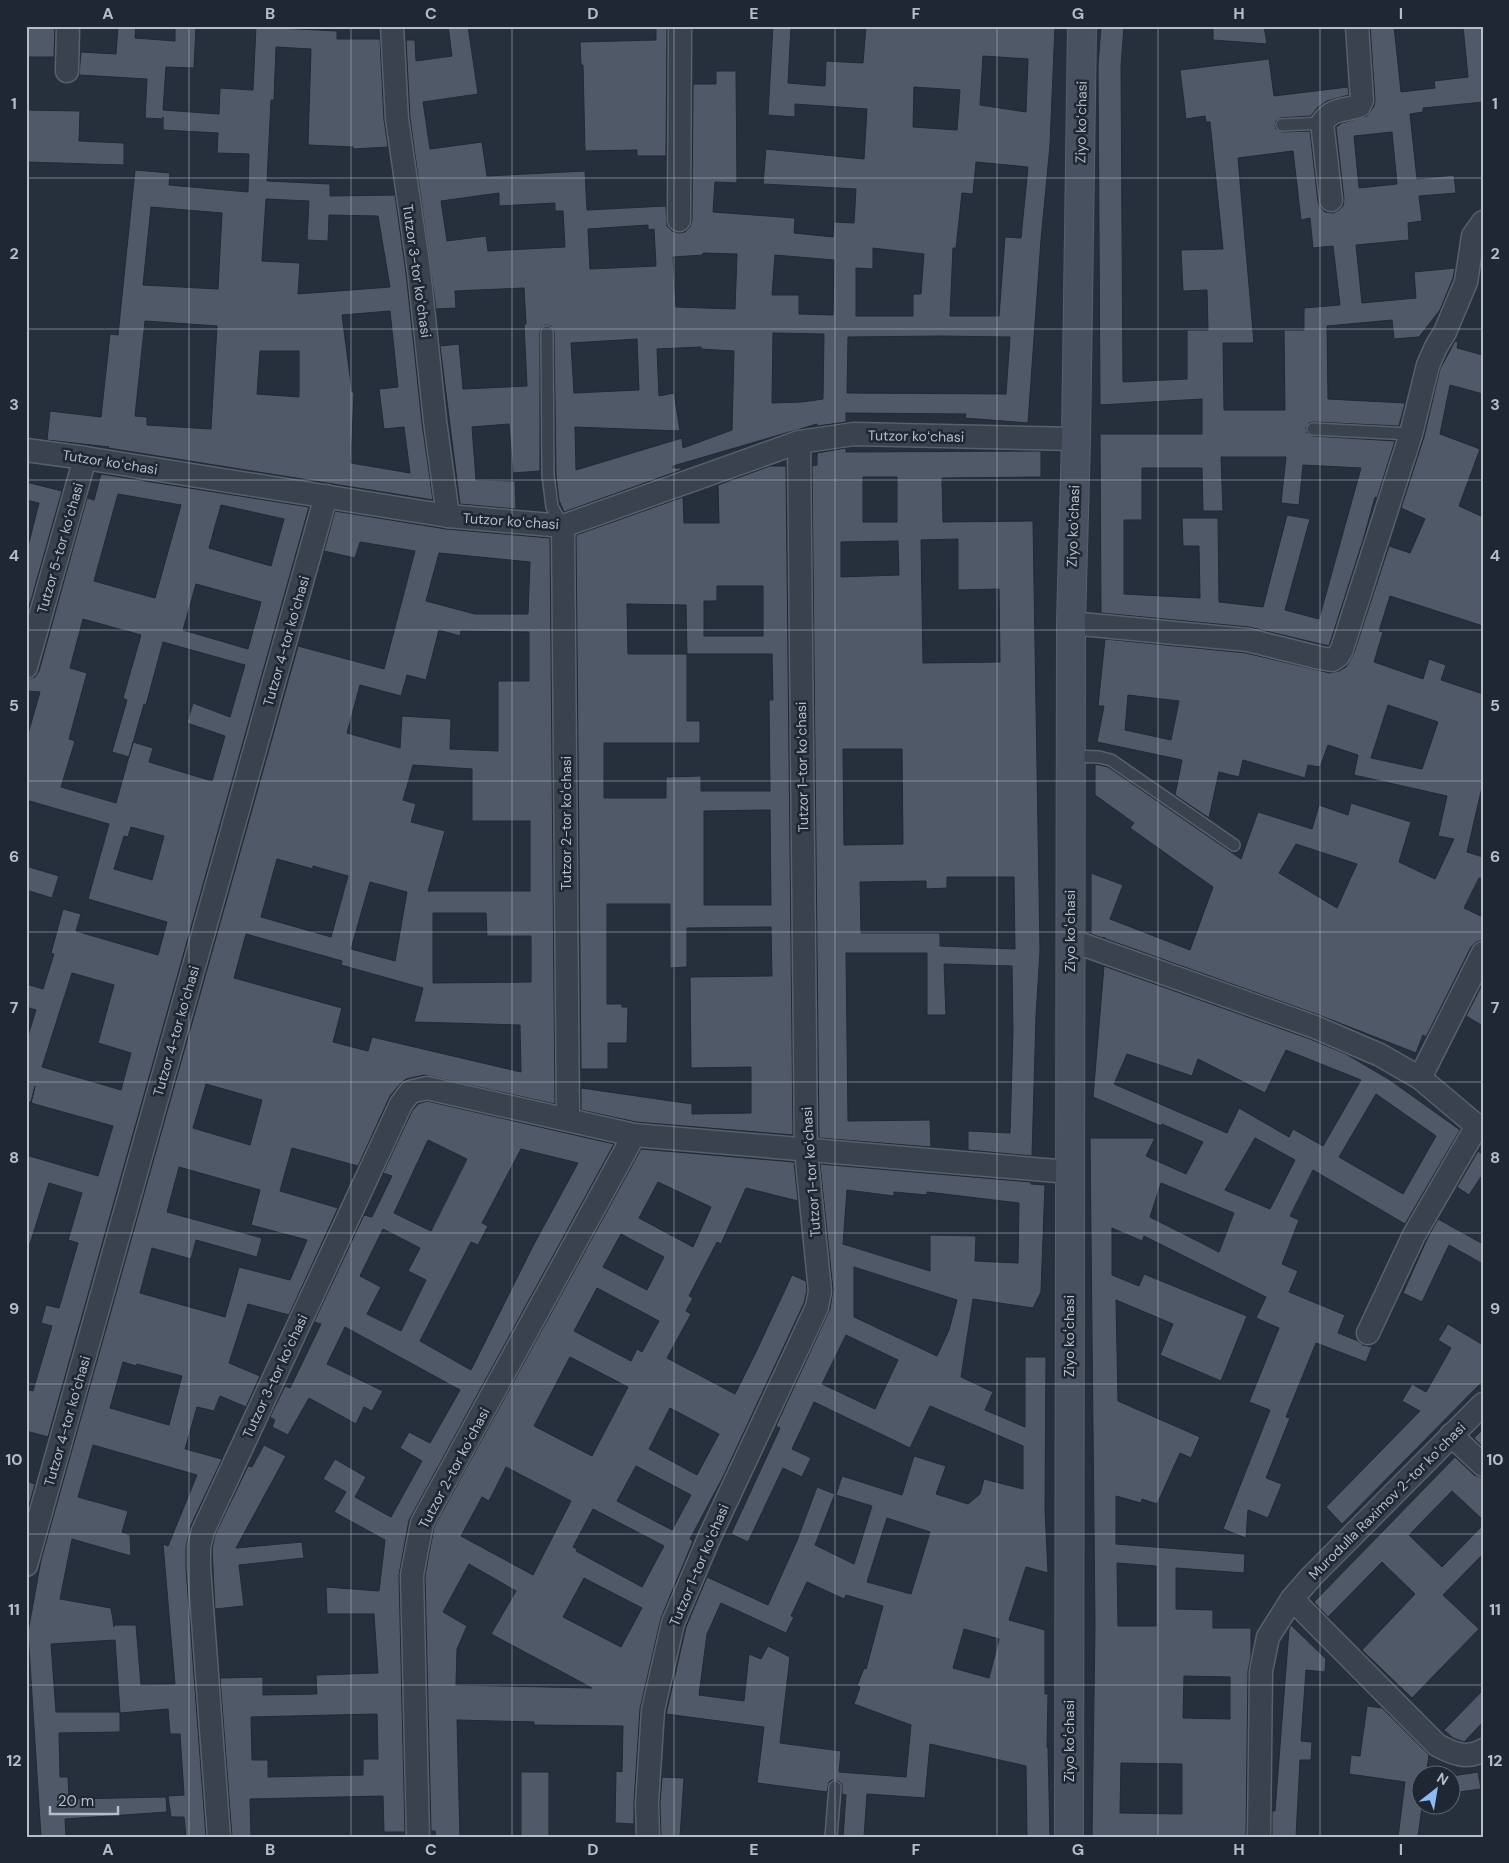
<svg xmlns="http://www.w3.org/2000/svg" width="1509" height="1863" viewBox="0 0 1509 1863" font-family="'DM Sans',sans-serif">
<rect width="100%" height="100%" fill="#26303d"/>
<g fill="#4f5968" stroke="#202934" fill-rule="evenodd">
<path d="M26 26H55L54 57H26Z"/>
<path d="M118 26H136L135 38 175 41V26H196L194 68 166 67 163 110 219 114 220 88 253 90 256 26H278V28L337 31V39H380L384 120 388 147 353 149V147L308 145 311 49 276 47 274 100H271L267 181 330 184V196L395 195 406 273 422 423 433 500 108 448 109 447 47 440 50 411 101 417 110 334 118 335 135 170 170 173 169 185 248 192 249 154 217 153 218 133 163 130V117V119L145 118 147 79 79 75 81 52 116 54ZM266 199 309 201 307 240 328 241 329 215 378 216 390 287 298 294 300 263 262 261ZM151 207 222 213 218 289 143 285ZM390 311 398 387 379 389 384 429 404 427 410 473 351 463 354 392H352L342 315ZM145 321 217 326 211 429 147 425V417L135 416ZM260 351H299V397L257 394Z"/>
<path d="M448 26H468L478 94 423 102 430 149 482 142 487 176 585 171 587 210 666 206 667 226 672 231 679 233 685 232 690 227 692 220 693 84H716V71H736L737 183 715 182 713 212 795 218 794 233 833 237 834 222 854 223 856 189 763 184 766 149 864 159 867 109 795 104V117L768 115 773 26H791L788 83 825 86 826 61 863 63 866 26H1055L1050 145 1041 240 1028 423 965 418 966 414 846 413V422L817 426V424L673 466V468H681V470L564 512 559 500 556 475 554 332 551 326 546 325 541 328 540 332V471L513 473 509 424 472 427 476 480 515 481 516 509 460 504 440 346 459 344 463 389 527 386 524 324H526L524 288 455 291 456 308 436 309 410 118 406 40H415L416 61 452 56ZM983 56 1028 59 1026 112 980 105ZM914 87 960 90 957 130 913 127ZM976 162 1028 167 1021 238 1005 237 999 316H950L953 248H956L962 193 973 194ZM499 193V206L555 203V211H563L565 247 488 251 486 236 447 241 441 201ZM648 225V230L654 229 656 266 590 269 588 229ZM873 248 924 254 921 294H913V316H856V268L873 269ZM703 253 737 254 735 309 676 307 673 257 703 255ZM775 255 834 260 833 315 799 314V295H772ZM773 333 824 334 823 399 802 402 772 403ZM940 336 1010 337 1006 394 847 393 848 337ZM637 339 639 390 574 393 571 343ZM701 347V349L734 351 732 430 683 448 682 438 576 470 575 427 680 431 674 393 659 396 657 349Z"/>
<path d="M656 26H667L666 156H637V150L585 151 583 65H581L580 42 656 40Z"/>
<path d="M1101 26H1124L1121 66 1123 382 1187 379V330H1208L1207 290 1183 291 1181 250 1223 249 1210 122H1206L1205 116 1186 119 1180 70 1269 59 1274 96 1348 87 1349 95 1327 101 1317 108 1311 116 1281 118 1276 121 1275 125 1276 129 1282 132 1310 131 1318 202 1321 208 1325 212 1333 213 1339 210 1343 206 1344 199 1336 127 1342 123 1367 116 1374 106 1375 100 1370 26H1394L1401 92 1435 88 1434 81 1468 77 1463 26H1483V102L1423 108V112L1410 114 1417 179 1454 175 1456 193 1419 196 1422 221 1408 223 1409 240 1356 245 1362 303 1416 298 1414 272 1455 268 1453 278 1440 310 1419 337 1394 339 1392 320 1327 326 1328 399 1405 403 1399 426 1313 422 1309 423 1306 428 1307 433 1313 436 1395 441 1377 498 1375 497 1364 537 1329 646 1249 627 1101 613 1100 434H1202V399L1100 405 1098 66ZM1392 132 1397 184 1359 188 1354 136ZM1293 151 1301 220 1310 218 1313 248 1333 246 1340 305 1304 308V330H1284L1285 410H1224L1223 343H1254L1238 158ZM1221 457H1286L1281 503 1299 505 1303 465 1361 468 1319 619 1285 610 1310 519 1287 515 1263 607 1219 602 1218 518H1182L1183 546H1199L1200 598 1124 594V520H1142V468H1202L1203 511H1223Z"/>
<path d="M1213 26H1264L1267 44 1213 40Z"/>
<path d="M26 110 80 111 79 141 124 143V165L26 162Z"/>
<path d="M1455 341 1458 342 1457 348 1483 355V394L1450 385 1440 434 1480 449 1459 506 1483 517V626L1390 596 1379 631 1383 632 1374 662 1423 679 1429 659 1446 665 1441 680 1483 694V783L1467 852 1483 857V879L1479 878 1464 908 1483 917V940L1476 942 1471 947 1426 1037 1423 1035 1416 1053 1319 1015 1106 939 1104 937 1103 938 1091 934V873L1123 885 1110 919 1190 950 1213 887 1130 828 1134 823 1095 795V764L1108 767 1241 859 1258 812 1312 829 1319 805 1348 815 1351 803 1411 822 1399 862 1435 879 1454 839 1438 836 1447 796 1354 775 1358 755 1328 745 1320 767 1308 765 1305 778 1243 760 1239 777 1219 772 1209 818 1175 795 1182 760 1097 742 1104 706H1098L1105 639 1246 653 1330 673 1339 671 1346 667 1354 653 1389 546 1410 553 1425 519 1401 508 1424 437 1440 369ZM1128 695 1179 701 1171 740 1125 730ZM1388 705 1438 722 1422 769 1371 758ZM1296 844 1357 864 1337 908 1279 873Z"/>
<path d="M846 448V452L1041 451V477L942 478 943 522 1033 521 1040 951 1036 1016 1032 1156 968 1150V1131L1010 1133 1013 1032 1012 966 944 964 946 1015H927V953H846L848 1121 930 1120 931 1147 819 1138 812 466 817 465V453ZM863 477H897V522H863ZM958 539V590L999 589 1000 662 923 663 921 540ZM898 541 899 575 841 577V542ZM843 749H902L903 844 844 845ZM947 877H1014L1015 949 940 946V933H861L860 882 926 881V889L947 888Z"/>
<path d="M770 466H786L793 1135 636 1122 581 1110V1088L692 1104V1114L751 1113V1067L691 1068 690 977 772 976 771 927 687 928V967L670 968V904H607V1004H622V1007H628L627 1043H608V1069H581L576 535 683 497 684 523H719L718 485ZM717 586H763V636H704V601H717ZM627 604 686 605 687 654H628ZM687 654H772L773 700H769L770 791H701V776L666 777V798H604V743H700V721H687ZM770 810 771 905H704V811Z"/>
<path d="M101 474 309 507 48 1437 26 1431V1389L33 1391 52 1326 41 1323 46 1305 59 1308 78 1243 68 1240 82 1193 49 1183 30 1244 26 1243V1155L98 1176 113 1126 31 1103 35 1086 31 1102H26V1042L36 1010 26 1007V984L43 989 54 954 51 953 63 909 81 914 76 931 158 955 167 922 88 899 109 824 26 800V741L40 692 26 691V680L35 677 39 671 87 498 94 500ZM118 494 181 505 155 598 94 581ZM221 505 284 519 271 566 209 548ZM196 584 261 602 248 649 183 630ZM83 619 141 635 123 698 127 700 112 752 129 757 144 704 146 705 163 642 245 665 230 717 193 703 187 723 225 736 212 781 149 762 153 748 133 742 116 803 61 787 75 741 69 739 87 673 70 668ZM131 827 164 836 152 880 114 869 124 836 128 837ZM72 973 114 985 98 1043 131 1053 121 1090 42 1067Z"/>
<path d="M26 482 62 491 26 618V554L39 503 26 500Z"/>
<path d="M335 511 446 529 550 538 555 1104 424 1075 406 1079 400 1084 390 1096 358 1166 292 1148 280 1191 338 1208 289 1315 248 1304 229 1363 260 1376 246 1407 220 1396 214 1411 197 1407 185 1449 222 1459 191 1525 186 1547V1568L206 1837H186L184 1817H171L168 1796 184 1795 180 1734H170L168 1709 120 1713 115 1640 51 1644 56 1712H120V1732L59 1733 60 1777H68L69 1799 166 1797 167 1812 65 1819 66 1837H41L28 1632 41 1560 298 646 384 669 415 551 360 542 355 558 324 551ZM439 553 530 562 528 614H475L426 601ZM439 630 460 636 461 631 529 632V681H498V751L450 749 451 719 402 716 400 748 347 733 360 685 401 696 407 675 426 680ZM413 765 472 769V821H530V891H428L445 831 411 822 416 804 403 800ZM277 859 313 869V866L348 876 331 937 261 917ZM370 882 407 892 395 961 351 949ZM433 913H486L487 936H531V982L433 983ZM246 934 342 961 341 965 423 988 414 1022 520 1025 521 1072 372 1037 368 1051 333 1042 342 1008 234 978ZM206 1084 262 1100 250 1145 193 1128ZM179 1167 260 1190 251 1225 307 1240 290 1280 239 1267 225 1317 140 1293 152 1248 191 1259 196 1240 257 1257 262 1238 167 1212ZM123 1362 136 1366 137 1364 182 1376 169 1425 110 1408ZM93 1445 197 1475 168 1546 163 1544 175 1684 141 1685 136 1625H114V1627L111 1608 60 1599 72 1539 131 1556 130 1535 122 1532 128 1511 78 1497Z"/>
<path d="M26 866 59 876 52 898 26 890Z"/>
<path d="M1104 966 1310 1039 1346 1054 1390 1080 1460 1130 1405 1224 1313 1170 1290 1216 1299 1220 1282 1264 1298 1271 1289 1292 1345 1315 1338 1333 1358 1341 1363 1345 1372 1347 1366 1362 1316 1343 1286 1417 1290 1418 1266 1478 1282 1484 1268 1518 1248 1510 1246 1538 1223 1529 1270 1410 1249 1402 1279 1328 1256 1318 1266 1297 1144 1236 1142 1241 1112 1228V1275L1139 1286 1144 1274 1247 1316 1221 1381 1160 1355 1173 1324 1116 1300 1118 1401 1200 1437 1191 1458 1180 1453 1157 1504 1142 1499 1141 1503 1116 1496V1544L1245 1554 1244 1573 1176 1568V1609L1213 1610V1628H1251V1656L1248 1671 1246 1837H1092L1095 1625 1090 1138H1155L1146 1156 1186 1174 1203 1142 1162 1124 1161 1126 1093 1097ZM1286 1050 1361 1080 1323 1146 1293 1129 1289 1137 1239 1108 1227 1133 1114 1084 1127 1054 1192 1076 1198 1059 1265 1093ZM1376 1094 1436 1136 1403 1194 1339 1157ZM1255 1138 1295 1160 1270 1209 1225 1190ZM1161 1183 1234 1213 1219 1252 1150 1217ZM1117 1563 1156 1566V1626H1118ZM1184 1676 1230 1677V1719L1183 1718ZM1121 1763 1182 1764V1814L1120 1813Z"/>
<path d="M1483 983V1026L1466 1016Z"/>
<path d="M427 1101 614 1144 409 1520 399 1575 405 1832H384L383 1796 250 1799 251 1837H232L220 1678 263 1677V1695L317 1694 316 1675 378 1673 374 1614H327L326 1587 379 1591 385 1540 334 1512 346 1492 323 1479 335 1459 366 1477 355 1497 391 1517 422 1461 400 1448 409 1432 430 1443 460 1390 345 1327 327 1364 383 1391 372 1411 364 1407 356 1424 309 1398 288 1435 272 1427 275 1420 270 1417 285 1386 290 1388 321 1324 314 1322 364 1215 372 1217 392 1176 383 1173 412 1111 418 1104ZM428 1140 467 1159 431 1231 394 1213ZM521 1149 578 1163 533 1246 471 1370 420 1341 471 1242 478 1245 488 1226 482 1223ZM383 1229 420 1248 408 1271 426 1280 401 1331 367 1314 381 1287 360 1276ZM377 1714 378 1759H363V1775L268 1777V1760H252L251 1717Z"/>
<path d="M641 1149 794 1162 798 1201 746 1188 721 1244 717 1242 689 1296 693 1298 686 1311 691 1314 667 1358 735 1394 755 1354 792 1275 806 1281 807 1290 804 1303 723 1477 690 1539 693 1541 661 1618 640 1709 634 1802V1824L615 1823 616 1771 622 1772 623 1726 534 1725V1722L457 1720 460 1837H436L435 1831H431L425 1576 434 1527ZM658 1182 711 1207 693 1247 639 1218ZM621 1234 664 1257 647 1290 603 1267ZM597 1288 659 1321 642 1352 637 1349 631 1361 574 1331ZM570 1357 628 1387 592 1456 534 1426ZM670 1408 719 1434 697 1475 649 1449ZM636 1466 691 1495 672 1530 617 1501ZM506 1467 571 1501 533 1575 461 1536 482 1497 489 1501ZM593 1509 664 1546 642 1587 576 1551 577 1549 573 1547ZM469 1564 516 1591 491 1634 592 1688 456 1685 457 1649 467 1626 443 1612ZM584 1578 642 1608 621 1647 563 1617Z"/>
<path d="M1478 1151 1483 1155V1174L1469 1195 1457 1187Z"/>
<path d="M820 1164 1031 1182V1184L1045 1185 1041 1292 1033 1308 973 1299 961 1377 993 1392 985 1410 1025 1427V1357H1046L1045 1509 1048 1573 1026 1567 1009 1620 1045 1630V1694H1048L1047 1747 1048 1748 1050 1837H1027L1026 1766 930 1744 925 1798 867 1794 864 1837H843L846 1795 842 1794V1784L839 1781 832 1780 829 1782 827 1792 757 1783 764 1727 666 1714 686 1627 707 1577 768 1605 796 1543 817 1487 835 1494 815 1545 854 1564 872 1506 836 1495 842 1476 902 1495 914 1456 946 1466 936 1494 968 1504 980 1494 984 1479 1023 1489V1446L930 1406 910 1448 814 1402 792 1449 811 1458 802 1477 783 1468 748 1542 731 1534 780 1428 776 1426 830 1309 833 1290ZM847 1190 894 1196V1192L927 1195V1192L1019 1203 1018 1263 975 1261 976 1236 930 1235V1271L843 1244ZM854 1267 957 1300 949 1330 937 1356 854 1317ZM846 1335 898 1360 875 1409 822 1384ZM887 1518 930 1532 911 1594 867 1582ZM807 1582 844 1599 846 1595 883 1606 866 1669 864 1668 857 1686 860 1687 854 1704 911 1725 906 1777 839 1772 841 1751 780 1743 790 1657 768 1646 761 1659 749 1654 744 1701 699 1695 707 1634 721 1603 786 1633 794 1617 791 1616ZM964 1629 999 1639 989 1678 953 1668Z"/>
<path d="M1438 1219 1483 1244V1264L1449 1245 1422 1302 1403 1293 1428 1237Z"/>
<path d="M1448 1324 1483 1345V1381L1342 1524 1326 1507 1420 1411 1402 1401 1412 1384 1426 1392 1451 1348 1438 1340Z"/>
<path d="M1483 1429V1447L1474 1438Z"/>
<path d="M264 1445 286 1456 236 1548 302 1542 304 1558 239 1565 244 1606 215 1609 212 1549 215 1535 248 1466 252 1467Z"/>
<path d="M1455 1457 1474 1475 1483 1478V1520L1452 1491 1409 1535 1442 1567 1483 1525V1554L1443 1595 1479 1629 1412 1698 1362 1650 1415 1594 1382 1562 1328 1617 1314 1602Z"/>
<path d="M26 1481 35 1484 26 1516Z"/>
<path d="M1291 1625 1326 1659 1325 1672 1306 1670 1301 1741 1312 1742 1311 1760H1300L1296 1837H1272V1811H1275L1289 1629Z"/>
<path d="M1483 1690V1722L1464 1742 1453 1738 1444 1730Z"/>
<path d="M1367 1706 1382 1708 1429 1755 1426 1776H1422V1806L1418 1837H1398L1405 1782 1349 1774 1351 1755 1360 1756Z"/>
<rect x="521" y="1772" width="28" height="65"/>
<path d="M1478 1772 1481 1789 1452 1793V1776Z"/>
<path d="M662 1777 684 1778 680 1837H661L660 1803Z"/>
</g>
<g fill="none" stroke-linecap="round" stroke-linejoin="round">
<defs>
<g id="lane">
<path d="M1282 125 1322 123"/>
<path d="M547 332 548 475 552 507 563 526"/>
<path d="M1313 429 1411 434"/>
<path d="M1071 756 1099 757 1111 760 1234 845"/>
<path d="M831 1837 835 1787"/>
</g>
<g id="street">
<path d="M392 26 397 119 419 271 435 421 448 516"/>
<path d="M67 71 68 26"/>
<path d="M1331 200 1322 123C1332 108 1343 111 1359 106L1362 100 1357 26"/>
<path d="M679 220 680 26"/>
<path d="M26 450 85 458 448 516 563 526 799 442 854 434 1076 439"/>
<path d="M563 526 568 1119"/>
<path d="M1071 623 1248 640 1320 658 1332 660 1338 656 1342 649 1411 434 1428 365 1436 347 1445 332 1466 282 1473 236 1483 222"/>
<path d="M26 667 85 458"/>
<path d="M1070 940 1315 1027 1380 1055 1420 1078 1483 1131"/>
<path d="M1420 1078 1483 953"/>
<path d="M1368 1333 1414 1235 1477 1126"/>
<path d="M1451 1435 1483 1465"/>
<path d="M26 1565 326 496"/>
<path d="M1292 1599 1437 1745C1452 1753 1467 1760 1483 1750"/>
<path d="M219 1837 199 1567V1547L203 1531 401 1104 410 1092 427 1088 634 1135 1069 1172"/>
<path d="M418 1837 412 1575 422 1523 634 1135"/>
<path d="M648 1837 647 1803 653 1710 673 1623 710 1536 811 1320 817 1307 820 1291 806 1151 799 442"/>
<path d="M1259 1837 1261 1671 1268 1637 1292 1599 1311 1577 1483 1404"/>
</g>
<path id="secondary" d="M1069 1837 1071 623 1076 439 1082 26"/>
</defs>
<use href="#lane" stroke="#57606b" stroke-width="14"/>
<use href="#street" stroke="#57606b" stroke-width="25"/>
<use href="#secondary" stroke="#57606b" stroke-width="30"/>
<use href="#lane" stroke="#39424d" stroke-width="11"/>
<use href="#street" stroke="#39424d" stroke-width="22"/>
<use href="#secondary" stroke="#485160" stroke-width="28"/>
</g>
<path fill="none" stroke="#b5bdc8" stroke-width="1" stroke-opacity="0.55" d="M189 26V1837M351 26V1837M512 26V1837M674 26V1837M835 26V1837M997 26V1837M1158 26V1837M1320 26V1837M26 178H1483M26 329H1483M26 480H1483M26 630H1483M26 781H1483M26 932H1483M26 1082H1483M26 1233H1483M26 1384H1483M26 1534H1483M26 1685H1483"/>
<g text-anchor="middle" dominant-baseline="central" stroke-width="5" stroke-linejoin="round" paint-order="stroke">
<g font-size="14" fill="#b5bdc8" stroke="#1e2732">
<text transform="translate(1081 122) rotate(-89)">Ziyo koʻchasi</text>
<text transform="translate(417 271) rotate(82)">Tutzor 3-tor koʻchasi</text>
<text transform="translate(916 436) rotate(1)">Tutzor koʻchasi</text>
<text transform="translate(110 462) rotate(9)">Tutzor koʻchasi</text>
<text transform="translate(511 521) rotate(4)">Tutzor koʻchasi</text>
<text transform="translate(1073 526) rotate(-88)">Ziyo koʻchasi</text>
<text transform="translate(60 548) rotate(-74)">Tutzor 5-tor koʻchasi</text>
<text transform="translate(286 641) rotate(-74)">Tutzor 4-tor koʻchasi</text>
<text transform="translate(802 767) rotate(-91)">Tutzor 1-tor koʻchasi</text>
<text transform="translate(566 823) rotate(-90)">Tutzor 2-tor koʻchasi</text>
<text transform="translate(1070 931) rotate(-90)">Ziyo koʻchasi</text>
<text transform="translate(176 1031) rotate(-74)">Tutzor 4-tor koʻchasi</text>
<text transform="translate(811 1172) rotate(-94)">Tutzor 1-tor koʻchasi</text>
<text transform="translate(1069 1336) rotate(-90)">Ziyo koʻchasi</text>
<text transform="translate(275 1376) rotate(-65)">Tutzor 3-tor koʻchasi</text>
<text transform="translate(67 1421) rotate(-74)">Tutzor 4-tor koʻchasi</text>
<text transform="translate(454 1468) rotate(-62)">Tutzor 2-tor koʻchasi</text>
<text transform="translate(1387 1501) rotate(-45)">Murodulla Raximov 2-tor koʻchasi</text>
<text transform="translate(699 1565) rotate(-67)">Tutzor 1-tor koʻchasi</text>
<text transform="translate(1069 1741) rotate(-90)">Ziyo koʻchasi</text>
</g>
</g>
<rect width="1509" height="1863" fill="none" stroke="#1e2732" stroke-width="55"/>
<g transform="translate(1436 1790) rotate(31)"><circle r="24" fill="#1e2732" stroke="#5a636e"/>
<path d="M0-4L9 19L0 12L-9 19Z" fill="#90b9f3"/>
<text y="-8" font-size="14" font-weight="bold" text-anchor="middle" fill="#b5bdc8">N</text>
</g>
<path d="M50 1806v8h68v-8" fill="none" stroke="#b5bdc8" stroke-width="2.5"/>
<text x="58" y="1806" font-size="15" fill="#b5bdc8" stroke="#1e2732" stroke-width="4" paint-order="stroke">20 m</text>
<rect x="28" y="28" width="1454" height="1808" fill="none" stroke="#b5bdc8" stroke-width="2"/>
<g font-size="16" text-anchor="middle" font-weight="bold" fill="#b5bdc8">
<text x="108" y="19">A</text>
<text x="270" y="19">B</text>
<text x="431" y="19">C</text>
<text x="593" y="19">D</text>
<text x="754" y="19">E</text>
<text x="916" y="19">F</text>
<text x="1078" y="19">G</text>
<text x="1239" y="19">H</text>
<text x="1401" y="19">I</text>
<text x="14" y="109">1</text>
<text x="1495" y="109">1</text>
<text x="14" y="259">2</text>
<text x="1495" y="259">2</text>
<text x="14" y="410">3</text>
<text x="1495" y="410">3</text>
<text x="14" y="561">4</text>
<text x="1495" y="561">4</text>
<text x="14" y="711">5</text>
<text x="1495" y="711">5</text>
<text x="14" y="862">6</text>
<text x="1495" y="862">6</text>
<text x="14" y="1013">7</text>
<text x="1495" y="1013">7</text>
<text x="14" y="1163">8</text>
<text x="1495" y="1163">8</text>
<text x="14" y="1314">9</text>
<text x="1495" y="1314">9</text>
<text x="14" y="1465">10</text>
<text x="1495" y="1465">10</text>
<text x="14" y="1615">11</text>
<text x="1495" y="1615">11</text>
<text x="14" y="1766">12</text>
<text x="1495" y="1766">12</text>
<text x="108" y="1855">A</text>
<text x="270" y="1855">B</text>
<text x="431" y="1855">C</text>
<text x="593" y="1855">D</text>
<text x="754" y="1855">E</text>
<text x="916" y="1855">F</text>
<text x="1078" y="1855">G</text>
<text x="1239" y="1855">H</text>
<text x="1401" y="1855">I</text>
</g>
</svg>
